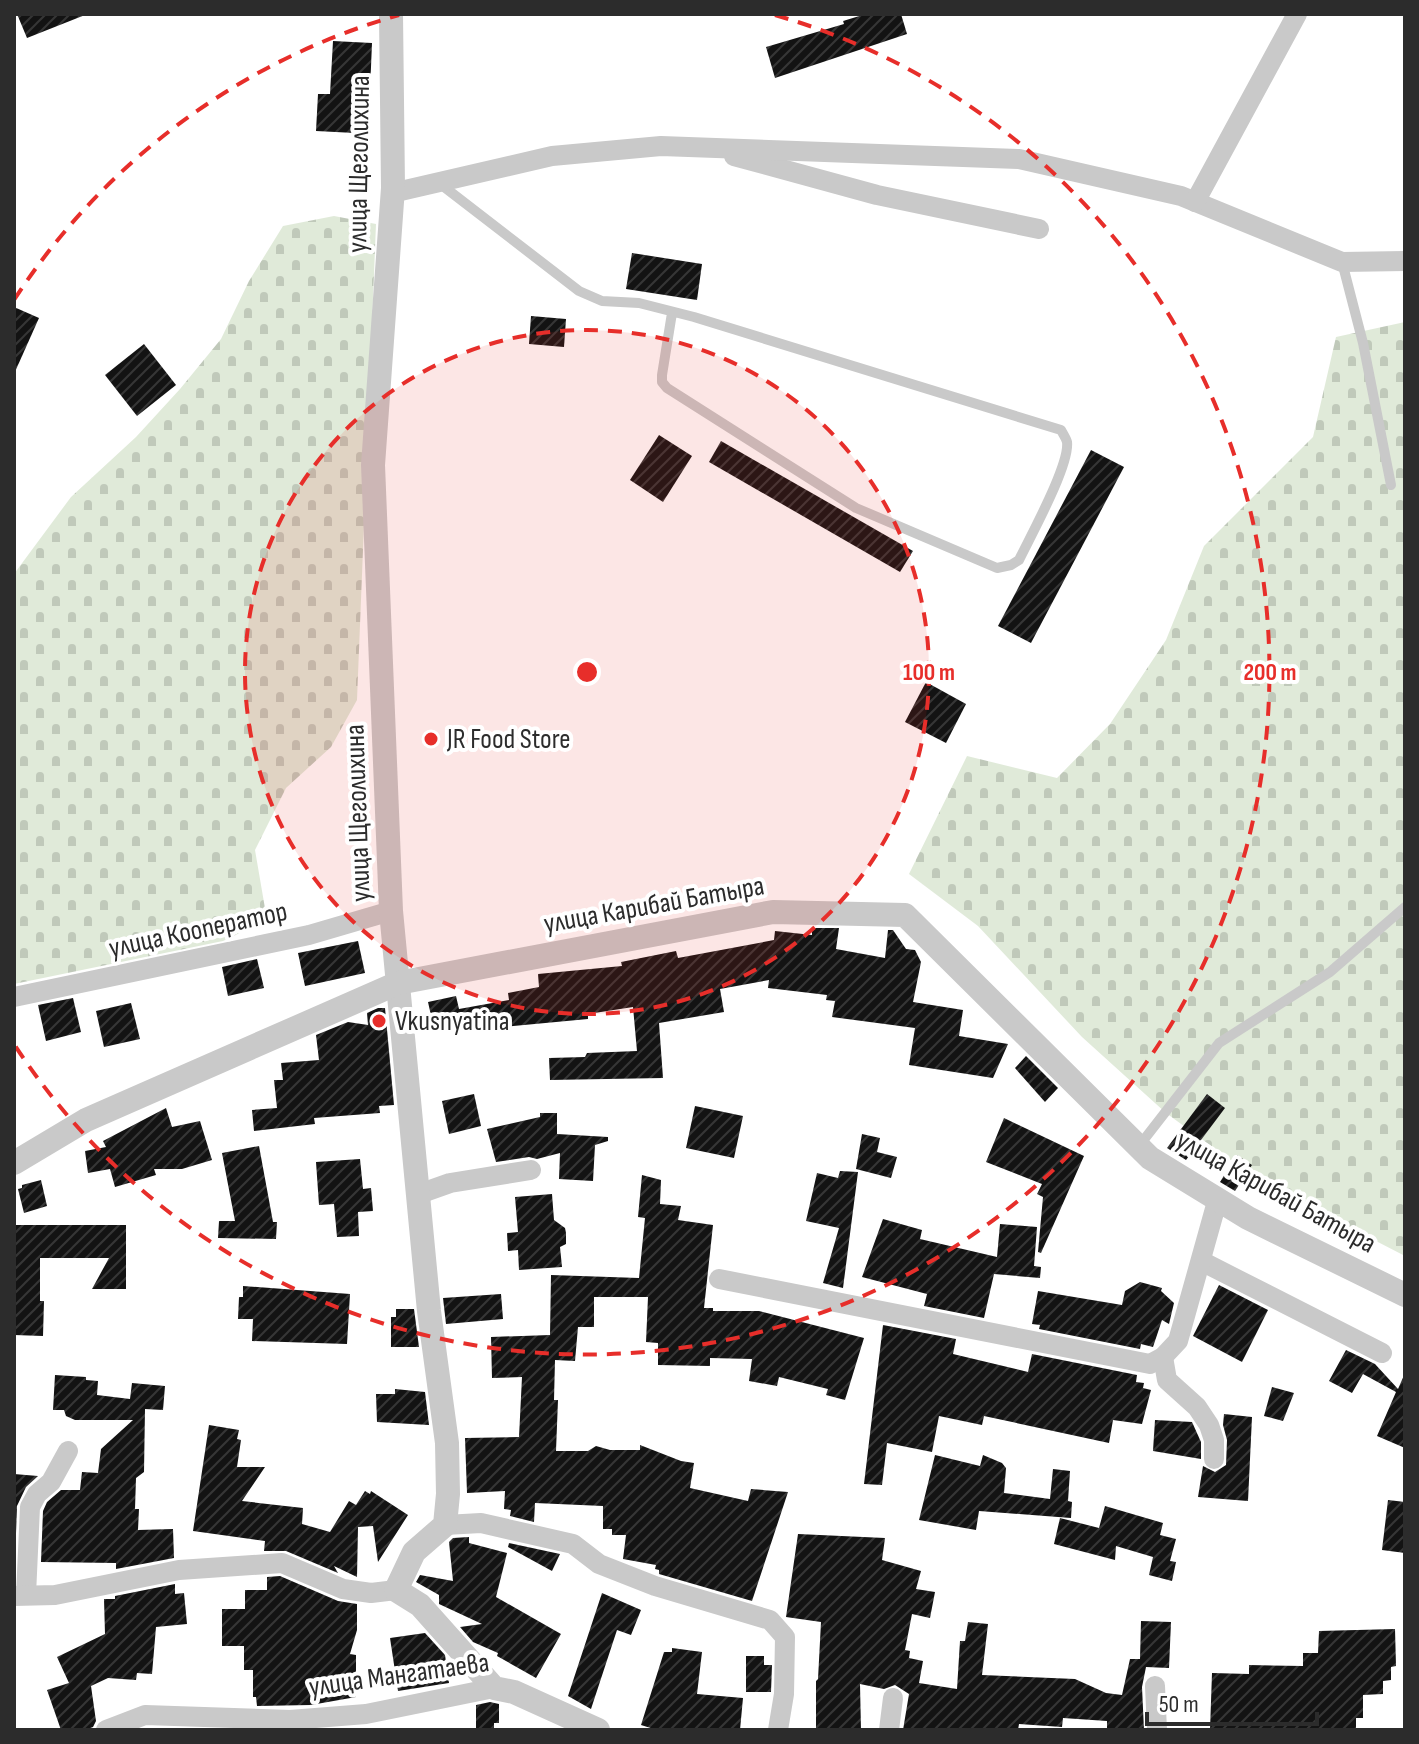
<svg xmlns="http://www.w3.org/2000/svg" width="1419" height="1744" viewBox="0 0 1419 1744" font-family="'Sofia Sans Condensed',sans-serif">
<defs>
<pattern id="cemetery-stones" width="16" height="16" patternUnits="userSpaceOnUse" patternTransform="scale(2)"><rect width="16" height="16" fill="#e0ead9"/><path d="M2 7V4a2 2 0 0 1 4 0v3zM10 15v-3a2 2 0 0 1 4 0v3z" fill="#c0c9ba"/></pattern>
<pattern id="building-hatch" width="6" height="6" patternUnits="userSpaceOnUse" patternTransform="scale(2)"><rect width="6" height="6" fill="#131313"/><path d="M-1 1l2-2M0 6l6-6M5 7l2-2" fill="none" stroke="#363636"/></pattern>
</defs>
<rect width="100%" height="100%" fill="#fff"/>
<g fill="url(#cemetery-stones)">
<path d="M334 216 376 224 357 700 331 747 286 788 255 850 267 920 223 941 14 984V574L71 497 136 437 180 389 221 339 249 281 283 226Z"/>
<path d="M1405 322V1256L1258 1180 1166 1113 1082 1037 978 926 909 874 967 756 1057 778 1110 724 1166 640 1204 546 1313 437 1336 337Z"/>
</g>
<g fill="url(#building-hatch)">
<path d="M17 14H85V15L27 38Z"/>
<path d="M866 14H901L907 34 775 78 766 47 844 24 843 21Z"/>
<path d="M333 41 372 43 370 91H357L355 133 316 131 318 94H330Z"/>
<path d="M632 253 702 264 697 300 626 289Z"/>
<path d="M14 307 39 318 14 374Z"/>
<path d="M531 316 566 319 564 347 529 344Z"/>
<path d="M144 344 176 385 137 416 105 375Z"/>
<path d="M659 435 692 456 663 502 630 480Z"/>
<path d="M721 441 913 551 900 572 709 462Z"/>
<path d="M1091 450 1124 467 1031 643 998 626Z"/>
<path d="M926 682 966 704 946 743 905 722Z"/>
<path d="M812 928H839L836 949 885 958 888 930H893L906 949 915 950 921 962 913 1002 963 1010 959 1036 1008 1044 993 1078 909 1065 915 1028 832 1017 835 1001 826 1000 827 995 768 988 769 980 720 989 724 1012 659 1023 663 1078 550 1080 549 1058 585 1057 587 1053 637 1051 633 1007 588 1014V1019L471 1030 457 1015 432 1020 428 1002 456 996 459 1009 509 1000 508 993 539 987 538 974 622 966 621 962 676 951 678 958 774 940 775 931 812 935Z"/>
<path d="M358 941 365 973 305 986 298 953Z"/>
<path d="M257 959 264 988 228 996 222 967Z"/>
<path d="M73 998 81 1032 46 1041 38 1005Z"/>
<path d="M131 1003 140 1039 104 1047 96 1011Z"/>
<path d="M378 1008H385L394 1105 379 1106 380 1113 314 1118 315 1124 254 1131 252 1110 277 1108 274 1080H283L281 1063 319 1060 316 1035 348 1022 368 1025 367 1013Z"/>
<path d="M1026 1056 1058 1088 1045 1102 1015 1068Z"/>
<path d="M474 1094 481 1126 449 1134 442 1101Z"/>
<path d="M1207 1094 1225 1108 1186 1160 1167 1148Z"/>
<path d="M695 1106 743 1116 734 1158 686 1148Z"/>
<path d="M166 1108 172 1127 200 1121 212 1160 182 1169H154L156 1175 115 1187 110 1169 88 1173 85 1151 106 1147 103 1141Z"/>
<path d="M540 1113H557V1134L608 1137V1141L595 1145 593 1181 559 1179 560 1153 537 1159 529 1157 496 1162 487 1129 540 1117Z"/>
<path d="M1004 1118 1084 1156 1041 1253 1038 1252 1043 1197 1037 1194 1042 1184 986 1162Z"/>
<path d="M862 1134 880 1138 877 1152 897 1157 891 1178 856 1169Z"/>
<path d="M259 1146 273 1222H277L276 1239 218 1238 219 1221H235L222 1153Z"/>
<path d="M1237 1155 1252 1165 1235 1191 1220 1182Z"/>
<path d="M360 1159 363 1189 371 1188 373 1211 358 1212 359 1236 337 1237 334 1204 319 1205 316 1162Z"/>
<path d="M840 1171 858 1172 843 1288 823 1283 839 1228 806 1221 817 1173 838 1178Z"/>
<path d="M642 1175 661 1180 660 1204 681 1206 678 1220 713 1225 704 1308H713V1311H759L864 1338 845 1400 826 1395 828 1389 779 1377 777 1386 749 1381 752 1359 710 1358V1366L658 1365V1343L646 1342 648 1297H594V1327H578L575 1361 555 1360 554 1400H558L556 1451H588L596 1446 610 1450H640V1445L681 1461 694 1463 690 1488 748 1501 751 1489 788 1492 752 1601 659 1574V1570L655 1569 656 1565 623 1559 626 1535H612V1529H603V1506L535 1503 534 1522 510 1516 511 1510 504 1509 505 1491 467 1493 465 1438 519 1437 522 1377 492 1378 491 1337 550 1335 551 1275 639 1278 645 1218 638 1217Z"/>
<path d="M41 1180 47 1206 24 1213 18 1189 22 1188V1185Z"/>
<path d="M552 1194 554 1220 565 1228 566 1233V1244L560 1247 562 1267 519 1270 518 1250 508 1251 507 1233 518 1232 515 1197Z"/>
<path d="M883 1219 922 1230 920 1239 997 1257 1000 1224 1037 1227 1034 1266 1041 1267 1040 1278 994 1274 984 1318 924 1306 927 1294 862 1277Z"/>
<path d="M14 1225H126V1289H92L109 1258H40V1301H44L43 1336 14 1335Z"/>
<path d="M1140 1282 1162 1288 1161 1291 1174 1303 1169 1324 1162 1320 1153 1347 1141 1344 1140 1349 1039 1329 1040 1325 1032 1324 1038 1291 1122 1305 1125 1291Z"/>
<path d="M1219 1285 1268 1310 1242 1362 1193 1336Z"/>
<path d="M243 1286 350 1294 347 1344 252 1341 253 1319H238L239 1297H243Z"/>
<path d="M501 1294 503 1319 446 1324 443 1298Z"/>
<path d="M396 1309H414L419 1347H391V1317H396Z"/>
<path d="M883 1325 956 1339 953 1354 1028 1372 1032 1354 1137 1375 1136 1382 1144 1383 1143 1388 1151 1390 1142 1424 1113 1420 1109 1443 984 1416 982 1425 939 1416 932 1452 887 1443 882 1485 864 1484Z"/>
<path d="M1346 1350 1375 1364 1398 1389 1405 1373V1448L1377 1436 1396 1392 1363 1374 1352 1393 1329 1381Z"/>
<path d="M55 1375 86 1377V1380L98 1381 97 1395 130 1399 132 1383 165 1386 163 1410 145 1409 144 1472 136 1478 135 1509H139L138 1530 173 1529 174 1558 116 1569V1563L41 1562 43 1511 47 1502 61 1490H80L82 1472 98 1473 101 1449 133 1420H75L66 1416 64 1410H53Z"/>
<path d="M1272 1387 1294 1393 1283 1421 1264 1416Z"/>
<path d="M395 1389 425 1392 429 1425 377 1422 376 1394H395Z"/>
<path d="M1224 1414 1252 1417 1248 1501 1198 1497 1203 1466 1215 1472 1226 1465 1227 1440 1223 1425Z"/>
<path d="M1155 1420 1192 1422 1201 1442V1459L1153 1451Z"/>
<path d="M209 1425 239 1430 237 1439 241 1440 237 1467H265L242 1501 303 1508 302 1524 330 1532 349 1501 356 1505 365 1491 370 1494 371 1491 408 1515 378 1562 373 1526 358 1527 357 1577 334 1566 338 1573 286 1551H264L265 1541 193 1531Z"/>
<path d="M935 1455 980 1466 983 1455 1002 1463 1006 1468 1004 1493 1050 1499 1053 1469 1070 1471 1068 1501 1072 1502 1071 1518 979 1511 976 1530 919 1520Z"/>
<path d="M14 1474 38 1476 26 1487 17 1506 15 1561Z"/>
<path d="M1388 1500 1405 1502V1553L1382 1550Z"/>
<path d="M1105 1506 1163 1523 1160 1535 1176 1539 1170 1561 1176 1562 1172 1581 1149 1575 1153 1557 1116 1546 1115 1560 1054 1544 1060 1518 1099 1528Z"/>
<path d="M798 1534 885 1538 882 1560 921 1571 916 1589 935 1592 930 1618 912 1614 905 1650 910 1651 909 1658 923 1661 919 1683 957 1689 960 1641H965L968 1622 988 1624 982 1675 1075 1679 1106 1693 1122 1695 1130 1659H1140L1141 1621 1171 1622 1169 1668 1146 1667 1142 1687 1144 1730H1107V1721L1063 1718 1062 1727 1019 1724 1018 1730H903L909 1694 895 1685 884 1689 860 1684 861 1730H816V1681L818 1679 821 1622 786 1617Z"/>
<path d="M469 1537V1543L507 1553 496 1597 561 1634 536 1678 497 1656 498 1653 473 1642 460 1627 482 1624 439 1604V1595L416 1582 420 1575 453 1581 449 1542 453 1538Z"/>
<path d="M509 1543 560 1554 552 1571 508 1547Z"/>
<path d="M280 1576 338 1601 357 1604V1630L350 1654 356 1655V1697L311 1705 257 1706 256 1697H253V1670H244V1646H222V1609H245V1590H267V1577Z"/>
<path d="M175 1584V1594L184 1593 187 1624 156 1627 152 1674 137 1673 136 1680 108 1678 91 1686 96 1721 93 1727 85 1730H61L47 1690 69 1683 57 1657 105 1634 104 1599H115V1596Z"/>
<path d="M602 1593 641 1610 631 1635 617 1630 591 1709 568 1696Z"/>
<path d="M1395 1629 1396 1666 1391 1667V1680L1383 1681V1694L1363 1695V1718H1356V1730H1210L1212 1673 1249 1674V1665L1303 1666V1653H1318L1319 1631Z"/>
<path d="M425 1633 445 1655 449 1683 398 1691 390 1638Z"/>
<path d="M672 1648 702 1652 697 1694 743 1698 740 1730H657L641 1725 664 1652H672Z"/>
<path d="M746 1656H764V1665H772L771 1692H746Z"/>
<path d="M490 1702 499 1704V1723H494V1730H476V1705Z"/>
</g>
<g fill="none" stroke-linecap="round" stroke-linejoin="round">
<g stroke="#c9c9c9" stroke-width="10">
<path d="M439 183 579 291 602 301 639 303 694 317 1061 430C1063 434 1066 438 1067 442 1070 465 1030 537 1019 560L1011 565 997 568 856 508 667 388 662 382V375L672 313"/>
<path d="M1342 262 1363 343 1391 485"/>
<path d="M1139 1146 1219 1043 1330 972 1405 907"/>
</g>
<g stroke="#c9c9c9" stroke-width="20">
<path d="M734 156 877 195 1039 229"/>
<path d="M392 193 552 156 661 146 1019 159 1181 196 1342 262 1405 261"/>
<path d="M1195 202 1297 14"/>
<path d="M14 997 309 935 391 911"/>
<path d="M419 1194 450 1183 531 1170"/>
<path d="M1201 1261 1382 1353"/>
<path d="M719 1279 1150 1364 1163 1357 1178 1341 1218 1198"/>
<path d="M1163 1357 1167 1380 1197 1407 1209 1425 1214 1440V1459"/>
<path d="M445 1525 481 1523 573 1544 599 1564 655 1586 770 1620 785 1637 784 1694 778 1730"/>
<path d="M26 1595 30 1507 37 1494 51 1482 68 1451"/>
<path d="M14 1596 55 1595 179 1570 282 1563 343 1589 371 1593 396 1590"/>
<path d="M1155 1686 1157 1730"/>
<path d="M106 1730 145 1715 290 1720 366 1714 494 1688"/>
<path d="M889 1730 893 1698"/>
</g>
<g stroke="#c9c9c9" stroke-width="24">
<path d="M391 14 393 188 373 465 391 911 429 1311 447 1443 448 1494 445 1525 414 1552 396 1590 420 1605 494 1688 514 1692 598 1730"/>
<path d="M14 1163 86 1120 398 983 773 912 905 915 1150 1158 1248 1218 1405 1295"/>
</g>
</g>
<circle cx="587" cy="672" r="342" fill="#e72e2a" fill-opacity=".12"/>
<g fill="none" stroke="#e72e2a" stroke-width="4" stroke-dasharray="14 10">
<circle cx="587" cy="672" r="342"/>
<path d="M14 300A683 683 0 0 1 399 15M775 15A683 683 0 1 1 14 1044"/>
</g>
<g fill="#e72e2a" stroke="#fff" stroke-width="3">
<circle cx="431" cy="739" r="8"/>
<circle cx="379" cy="1021" r="8"/>
</g>
<g text-anchor="middle" dominant-baseline="central" stroke-width="8" stroke-linejoin="round" paint-order="stroke">
<g font-size="28" fill="#2c2c2c" stroke="#fff">
<text transform="translate(359 164) rotate(-89)">улица Щеголихина</text>
<text transform="translate(358 813) rotate(-92)">улица Щеголихина</text>
<text transform="translate(654 905) rotate(-10)">улица Карибай Батыра</text>
<text transform="translate(198 930) rotate(-12)">улица Кооператор</text>
<text transform="translate(1276 1192) rotate(29)">улица Карибай Батыра</text>
<text transform="translate(399 1675) rotate(-8)">улица Мангатаева</text>
</g>
<g font-size="28" fill="#2c2c2c" stroke="#fff" text-anchor="start">
<text x="447" y="739">JR Food Store</text>
<text x="395" y="1021">Vkusnyatina</text>
</g>
</g>
<circle cx="587" cy="672" r="12" fill="#e72e2a" stroke="#fff" stroke-width="4"/>
<g font-size="24" text-anchor="middle" font-weight="bold" fill="#e72e2a" stroke="#fff" stroke-width="8" stroke-linejoin="round" paint-order="stroke">
<text x="929" y="680">100 m</text>
<text x="1270" y="680">200 m</text>
</g>
<rect width="1419" height="1744" fill="none" stroke="#2c2c2c" stroke-width="32"/>
<path d="M1147 1712v12h170v-12" fill="none" stroke="#2c2c2c" stroke-width="4"/>
<text x="1159" y="1712" font-size="24" fill="#2c2c2c" stroke="#ffffff" stroke-width="6" paint-order="stroke">50 m</text>
</svg>
